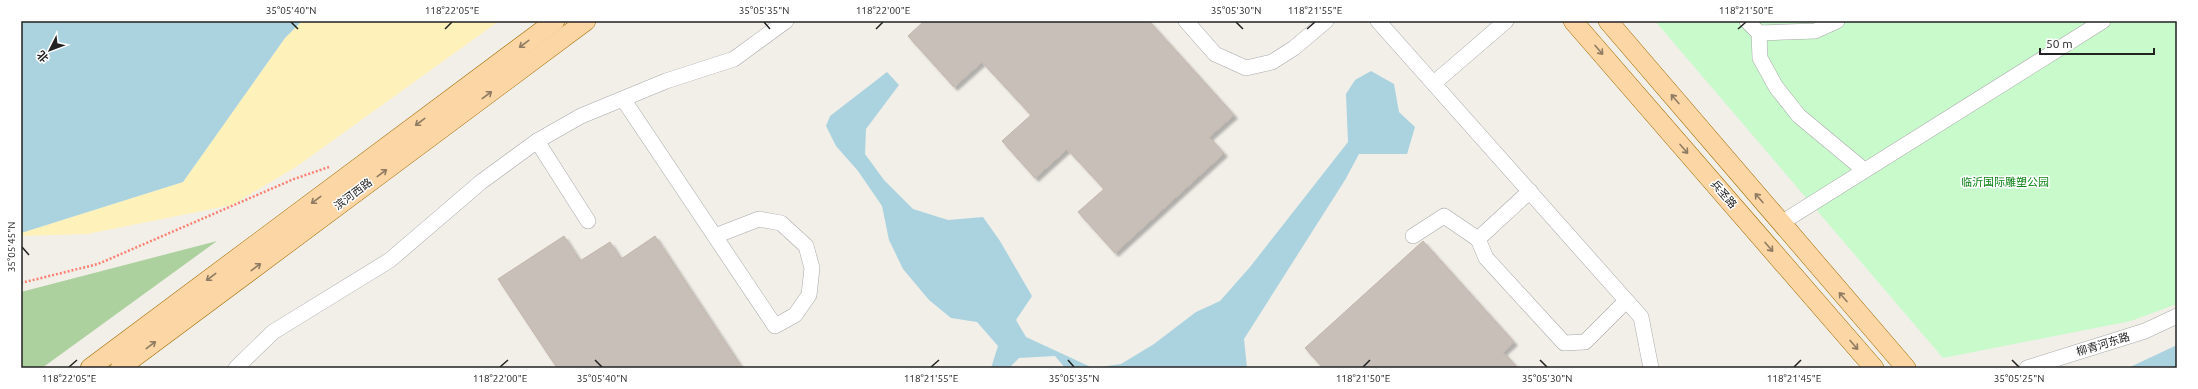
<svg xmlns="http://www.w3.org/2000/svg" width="2198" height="389" viewBox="0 0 2198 389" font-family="Ubuntu,'Noto Sans SC',sans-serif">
<defs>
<filter id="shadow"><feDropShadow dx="3.5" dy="3.5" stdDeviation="1" flood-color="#0004"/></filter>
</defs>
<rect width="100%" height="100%" fill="#f2efe9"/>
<path fill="#add19e" d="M217 241 42 368H21V292Z"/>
<path fill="#fff1ba" d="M302 21H499L296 167 232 205 87 234 21 236V233L183 182 285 38Z"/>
<path fill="#c8facc" d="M1655 21H2177V304L2131 321 1943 358Z"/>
<g fill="#aad3df">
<path d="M21 21H302L285 38 183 182 21 233Z"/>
<path d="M1371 71 1394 84 1399 112 1415 127 1407 154H1359L1345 180 1244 339 1247 368H1065L1055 356 1019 358 1009 368H991L998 346 977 322 951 318 929 300 903 269 889 240 882 206 858 171 836 146 826 126 830 116 887 72 899 85 866 129 865 154 884 180 913 209 948 220 983 217 1000 241 1032 296 1016 320 1026 337 1093 368 1121 364 1154 344 1196 312 1220 301 1250 267 1348 142 1346 94 1355 80Z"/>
<path d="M2177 345V368H2128Z"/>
</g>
<g fill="#c7bfb8" stroke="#c4b6ab" filter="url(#shadow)">
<path d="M924 21H1149L1234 115 1209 137 1224 153 1115 253 1078 212 1104 189 1067 149 1035 178 1002 141 1031 115 982 62 954 87 908 36Z"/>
<path d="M564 236 580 261 610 242 621 259 655 236 742 368H557L498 279Z"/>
<path d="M1423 241 1514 342 1503 352 1518 368H1323L1305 348Z"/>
</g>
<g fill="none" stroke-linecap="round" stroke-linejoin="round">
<defs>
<g id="minor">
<path d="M1186 21 1215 54 1246 68 1272 62 1294 48 1326 21"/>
<path d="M1378 21 1641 317 1651 368"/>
<path d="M1747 21 1759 33 1760 58 1776 87 1799 116 1864 170"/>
<path d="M1759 33 1815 31 1837 21"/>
<path d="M1434 83 1506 21"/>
<path d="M623 99 775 326 795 315 809 295 812 268 806 246 781 223 759 219 715 236"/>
<path d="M537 141 588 221"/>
<path d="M1530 191 1478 239 1486 258 1564 343 1585 342 1626 301"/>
<path d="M1781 223 2103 21"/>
<path d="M1413 236 1444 216 1478 239"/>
<path d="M236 368 273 332 390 260 481 182 537 141 581 116 666 81 734 59 786 21"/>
<path d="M2027 368 2145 331 2177 316"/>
</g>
<g id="major">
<path d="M1573 21 1874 368"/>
<path d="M1608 21 1906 368"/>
<path d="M90 368 555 21"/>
<path d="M120 368 586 21"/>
</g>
</defs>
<use href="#minor" stroke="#a9a9a9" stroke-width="16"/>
<use href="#major" stroke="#a06b00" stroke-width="20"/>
<path stroke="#fa8072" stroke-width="2.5" stroke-dasharray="2 2" stroke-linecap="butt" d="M21 283 98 264 294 179 329 167"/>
<use href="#minor" stroke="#fff" stroke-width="15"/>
<use href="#major" stroke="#fcd6a4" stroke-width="19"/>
</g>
<defs><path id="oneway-shaft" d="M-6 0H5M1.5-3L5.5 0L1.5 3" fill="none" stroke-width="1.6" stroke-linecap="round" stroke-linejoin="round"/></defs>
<g stroke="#8f7c63">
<use href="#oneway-shaft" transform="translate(524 44) rotate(143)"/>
<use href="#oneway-shaft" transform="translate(1599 50) rotate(49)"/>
<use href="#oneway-shaft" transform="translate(487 95) rotate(-37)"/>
<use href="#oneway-shaft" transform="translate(1675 99) rotate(-131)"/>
<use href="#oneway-shaft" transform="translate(420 122) rotate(143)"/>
<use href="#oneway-shaft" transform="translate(1684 149) rotate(49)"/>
<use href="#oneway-shaft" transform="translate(382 173) rotate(-37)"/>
<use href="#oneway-shaft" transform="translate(1759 198) rotate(-131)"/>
<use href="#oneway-shaft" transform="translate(316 200) rotate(143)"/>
<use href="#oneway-shaft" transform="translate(1769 247) rotate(49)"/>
<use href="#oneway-shaft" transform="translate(256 267) rotate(-37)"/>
<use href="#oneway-shaft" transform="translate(211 277) rotate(143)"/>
<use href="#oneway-shaft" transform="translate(1843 297) rotate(-131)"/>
<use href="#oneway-shaft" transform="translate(151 345) rotate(-37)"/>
<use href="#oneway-shaft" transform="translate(1854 345) rotate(49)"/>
</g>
<path fill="none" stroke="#222" stroke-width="1.5" d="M291 22 298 29M764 22 770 29M1236 22 1243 29M445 29 452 22M876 29 883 22M1307 29 1315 22M1738 29 1746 22M22 247 29 255M595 360 602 367M1068 360 1074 367M1540 360 1547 367M2012 360 2019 367M69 367 77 360M500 367 508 360M931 367 939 360M1363 367 1370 360M1794 367 1801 360"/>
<g text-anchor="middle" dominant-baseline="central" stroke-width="3" stroke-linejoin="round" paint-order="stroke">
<g font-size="11" fill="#0c8416" stroke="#fff">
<text x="2005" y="182">临沂国际雕塑公园</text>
</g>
<g font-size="11" fill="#222" stroke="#fff">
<text transform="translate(353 194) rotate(-37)">滨河西路</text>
<text transform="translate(1724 194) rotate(49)">兵圣路</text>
<text transform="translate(2103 344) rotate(-17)">柳青河东路</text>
</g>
</g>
<rect width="2198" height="389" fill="none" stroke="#ffffff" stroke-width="44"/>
<g transform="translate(50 50) rotate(228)" stroke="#ffffff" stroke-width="3" paint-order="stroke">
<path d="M0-3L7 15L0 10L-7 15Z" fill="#222222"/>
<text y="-6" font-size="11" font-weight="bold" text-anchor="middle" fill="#222222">北</text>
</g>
<path d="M2040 48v6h114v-6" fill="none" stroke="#222222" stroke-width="2"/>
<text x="2046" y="48" font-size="12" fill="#222222" stroke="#ffffff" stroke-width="3" paint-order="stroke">50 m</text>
<rect x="22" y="22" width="2154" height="345" fill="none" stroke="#222" stroke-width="1.5"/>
<g font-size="10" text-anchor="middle" fill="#222">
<text x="291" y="14">35°05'40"N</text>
<text x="452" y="14">118°22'05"E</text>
<text x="764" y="14">35°05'35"N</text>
<text x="883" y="14">118°22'00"E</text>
<text x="1236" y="14">35°05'30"N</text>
<text x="1315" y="14">118°21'55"E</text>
<text x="1746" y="14">118°21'50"E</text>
<text transform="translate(11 247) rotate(-90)" y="4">35°05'45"N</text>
<text x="69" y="382">118°22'05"E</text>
<text x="500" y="382">118°22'00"E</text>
<text x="602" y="382">35°05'40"N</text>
<text x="931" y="382">118°21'55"E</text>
<text x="1074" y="382">35°05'35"N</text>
<text x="1363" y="382">118°21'50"E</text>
<text x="1547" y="382">35°05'30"N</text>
<text x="1794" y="382">118°21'45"E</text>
<text x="2019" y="382">35°05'25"N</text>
</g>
</svg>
